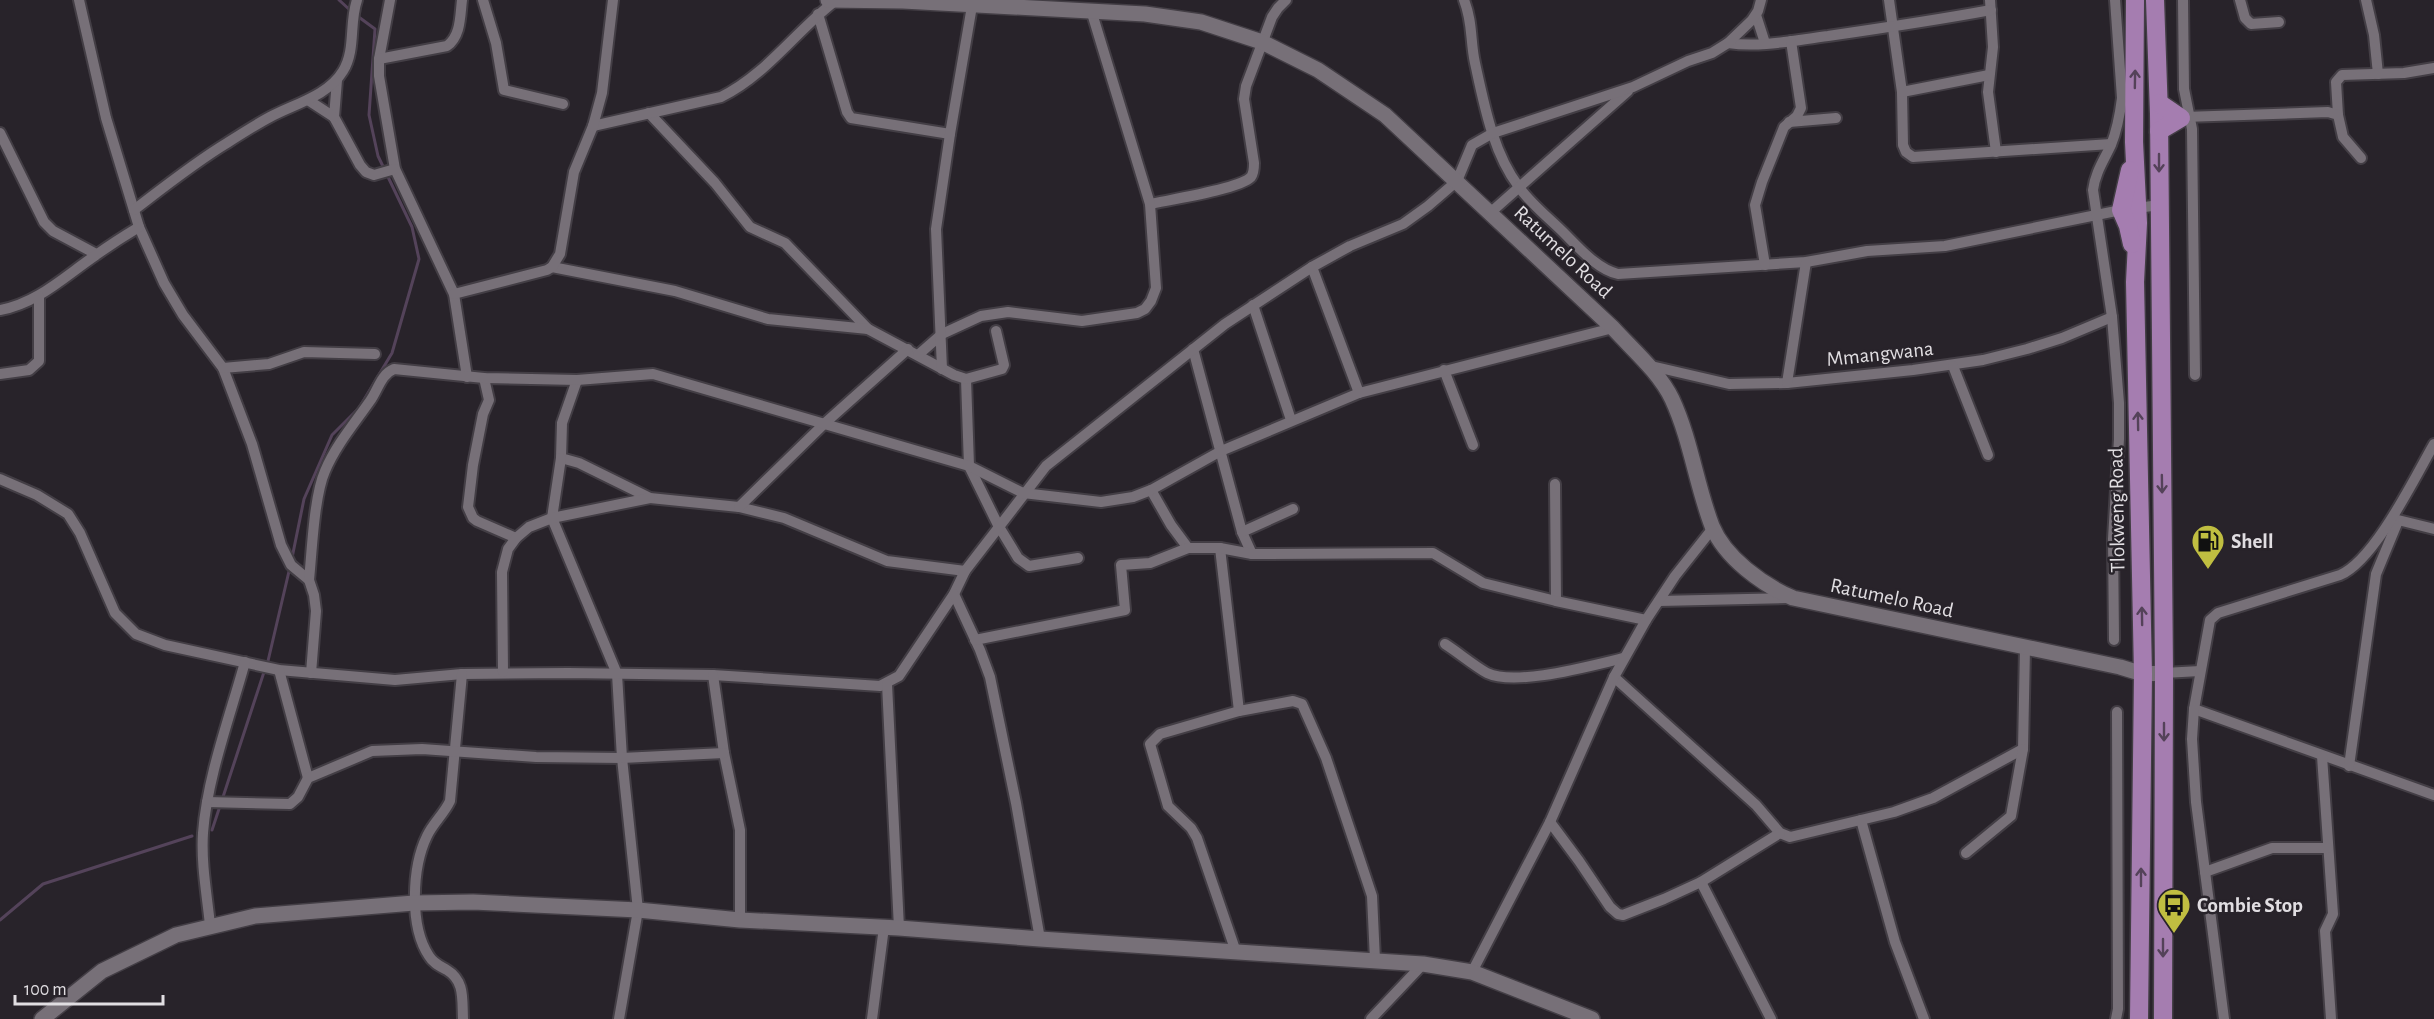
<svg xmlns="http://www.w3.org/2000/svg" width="2434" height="1019" viewBox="0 0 2434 1019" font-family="'Alegreya Sans',sans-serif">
<rect width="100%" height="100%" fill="#28232a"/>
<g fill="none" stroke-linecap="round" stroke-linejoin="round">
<g stroke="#54435a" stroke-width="3">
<path d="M339 0 351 11"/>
<path d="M292 558 304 499 332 435 359 408 392 353 419 259 412 227 378 156 369 115 375 29 356 15"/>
<path d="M268 661 290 567"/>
<path d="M222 800 264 672"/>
<path d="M212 830 220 806"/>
<path d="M0 920 43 884 192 836"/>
</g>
<defs>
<g id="street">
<path d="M79 0 106 118 139 227 164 283 183 315 223 368 252 444 281 545 291 565 309 580 314 595 316 611 311 673"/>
<path d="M390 0 379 59V76L395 169 454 294 467 377"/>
<path d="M483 0 496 43 504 90 563 104"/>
<path d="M1464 0C1473 23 1470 40 1475 63 1484 104 1493 153 1519 187 1531 204 1549 218 1564 233 1579 248 1597 269 1618 274L1806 262 1867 251 1945 246 2121 210 2160 205"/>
<path d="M1889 0 1902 92 1903 145 1906 152 1913 157 2111 144"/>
<path d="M1990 0 1993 47 1988 92 1996 152"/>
<path d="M2183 0 2184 89 2192 129 2195 375"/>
<path d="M2240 0 2245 18 2251 24 2279 22"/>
<path d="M2366 0 2374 35 2378 74"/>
<path d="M818 14 847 112 851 118 950 134"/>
<path d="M1756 15 1765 43"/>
<path d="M1728 43C1761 48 1795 40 1828 36 1883 28 1937 20 1991 10"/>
<path d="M379 59 447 46C461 36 460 16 462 0"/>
<path d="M337 80 334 117 360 165 366 172 374 175 395 169"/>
<path d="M1902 92 1989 75"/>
<path d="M308 100 334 117"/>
<path d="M649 113 715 183 750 227 785 243 868 329 954 375 966 379 969 466 998 525 1018 558 1029 566 1078 558"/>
<path d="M2338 115 2336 82 2342 75 2404 73 2434 68"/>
<path d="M2184 117 2328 112 2338 115 2343 137 2361 158"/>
<path d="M1789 122 1836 118"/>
<path d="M593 126 721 97C766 75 796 31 835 1"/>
<path d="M0 133 44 222 53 231 96 254"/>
<path d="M1150 204C1168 200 1240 189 1251 177 1254 173 1254 168 1254 163L1244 99 1246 86 1272 17 1278 8 1286 0"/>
<path d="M134 210C164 187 194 163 227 143 241 134 255 125 270 117 294 104 328 96 343 71 356 50 349 23 357 0"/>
<path d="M1490 213 1628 91"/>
<path d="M1765 265 1755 205 1762 182 1784 127 1797 116 1801 108 1791 41"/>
<path d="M552 267 675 291 768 319 868 329"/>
<path d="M1312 267 1359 393"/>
<path d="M454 294 547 270 552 267 560 254 574 172 593 126 602 93 613 0"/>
<path d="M1253 305 1291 420"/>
<path d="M0 310C38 303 65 276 96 255 110 245 124 236 139 227"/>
<path d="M1193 349 1242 532 1252 554"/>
<path d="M918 355 942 334 981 316 1008 312 1082 321 1137 313 1145 309 1151 301 1156 288 1150 204 1091 10"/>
<path d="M1647 365 1729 384 1787 383 1913 370 1983 360 2027 349 2062 338 2112 317"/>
<path d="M1953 366 1988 455"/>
<path d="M223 368 269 364 304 352 375 354"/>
<path d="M942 369 936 229 950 134 972 6"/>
<path d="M1444 370 1473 445"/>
<path d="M0 374 29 370 39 361V296"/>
<path d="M484 378 489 400 483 414 473 465 468 507 473 518 477 521 516 538"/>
<path d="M966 379 1002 369 1004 365 996 331"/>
<path d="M577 380 562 423 561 458 579 463 650 498 739 507 784 518 887 561 965 571"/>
<path d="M1787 383 1806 262"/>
<path d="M561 458 552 518 617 674 622 758 638 910 619 1019"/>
<path d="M0 479 37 495 68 514 80 533 115 613 136 634 165 645 279 670 395 680 462 674 568 673 713 675 880 686 899 676 954 594 965 571 1046 466 1225 324 1312 267 1350 246 1403 224 1428 206 1457 181 1472 145 1493 133 1633 87 1688 61 1712 53 1728 43 1752 20 1758 11 1761 0"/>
<path d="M1555 484 1556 601"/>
<path d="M1151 490 1171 525 1188 548"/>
<path d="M739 507 824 424 908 349"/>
<path d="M2394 519 2434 529"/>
<path d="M1242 532 1293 509"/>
<path d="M1220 548 1239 711"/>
<path d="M309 580C312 551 314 496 325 471 336 445 354 424 370 401 378 390 381 374 394 369L484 378 577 380 653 374 969 466 1023 493 1101 502 1133 497 1151 490 1221 451 1359 393 1613 328"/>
<path d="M954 594 980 650 990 677 1016 803 1040 939"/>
<path d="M1659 601 1789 598"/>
<path d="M975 640 1125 610 1121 565 1150 563 1188 548H1220L1252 554 1433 553 1483 583 1556 601 1646 620"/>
<path d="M2114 640 2113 539 2119 439V403L2112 317 2093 190C2095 173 2104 160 2111 145 2117 130 2120 114 2122 98L2115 0"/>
<path d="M1445 644C1459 653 1473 665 1487 673 1516 687 1593 665 1624 658"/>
<path d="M279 670 308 778"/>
<path d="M503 672 502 572 508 549 516 538 529 527 552 518 650 498"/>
<path d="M2164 673 2200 671"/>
<path d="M462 674 450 801C444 814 433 823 427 836 412 867 409 926 429 956 433 963 440 966 447 970 465 981 462 999 463 1019"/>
<path d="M713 675 724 753 740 830V920"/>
<path d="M1614 677 1756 805 1780 833 1790 837 1894 812 1933 798 2023 749 2025 648"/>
<path d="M887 684 899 928"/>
<path d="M2194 709 2434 795"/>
<path d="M2322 756 2333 914 2325 931 2331 1019"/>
<path d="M2349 766 2376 574 2398 521"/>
<path d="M207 802 290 804 298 797 308 778 372 751 422 749 536 757 622 758 724 753"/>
<path d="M1861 820 1895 942 1924 1019"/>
<path d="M1550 822 1579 861 1610 907 1618 914 1623 915 1664 899 1701 882 1780 833"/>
<path d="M1966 853 2011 816 2023 749"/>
<path d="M2205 872 2272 848H2328"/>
<path d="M1701 882 1771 1019"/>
<path d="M210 925C207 895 201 864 203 833 207 778 230 716 245 662"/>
<path d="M1236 952 1197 838 1191 828 1168 806 1150 744 1160 734 1239 711 1293 701 1302 704 1326 758 1372 896 1375 960"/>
<path d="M1472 972 1550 822 1614 677 1646 620 1675 576 1713 528"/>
<path d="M872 1019 884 927"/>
<path d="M1371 1019 1423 964"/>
<path d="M2116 1019 2118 1009 2117 712"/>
<path d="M2224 1019 2196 802 2192 739 2194 709 2210 620 2218 613 2340 575C2375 560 2415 477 2434 444"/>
</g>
<g id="secondary">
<path d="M828 0 903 1 1145 14 1201 22 1262 42 1318 70 1385 115 1613 328C1633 350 1659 372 1672 399 1691 440 1696 484 1712 526 1725 558 1763 585 1793 598L2120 667 2143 674 2164 673"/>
<path d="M42 1019 102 971 176 935 255 916 414 903 473 902 638 910 740 920 899 928 1040 939 1423 964 1472 972 1592 1019"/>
</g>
<g id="primary">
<path d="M2135 0 2134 142 2138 223 2135 282 2143 674 2139 1019"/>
<path d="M2155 0 2159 114 2164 673 2163 1019"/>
<path d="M2159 103 2181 118 2159 131"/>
<path d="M2130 170 2121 210 2128 226 2132 244"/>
</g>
</defs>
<use href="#street" stroke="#433e45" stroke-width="14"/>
<use href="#secondary" stroke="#433e45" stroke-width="18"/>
<use href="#primary" stroke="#433e45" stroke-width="21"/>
<use href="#street" stroke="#777078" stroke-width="10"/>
<use href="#secondary" stroke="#777078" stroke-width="15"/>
<use href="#primary" stroke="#a57db0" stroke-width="18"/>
</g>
<defs><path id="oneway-shaft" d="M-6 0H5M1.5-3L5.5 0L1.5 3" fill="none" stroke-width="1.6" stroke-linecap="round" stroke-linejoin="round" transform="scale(1.5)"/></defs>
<g stroke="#544259">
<use href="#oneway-shaft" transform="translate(2135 79) rotate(-89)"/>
<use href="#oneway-shaft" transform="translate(2159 163) rotate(90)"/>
<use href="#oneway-shaft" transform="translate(2138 421) rotate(-91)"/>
<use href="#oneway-shaft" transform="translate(2162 484) rotate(89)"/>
<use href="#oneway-shaft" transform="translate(2142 616) rotate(-91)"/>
<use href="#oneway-shaft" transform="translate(2164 732) rotate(90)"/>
<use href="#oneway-shaft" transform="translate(2141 877) rotate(-90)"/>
<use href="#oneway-shaft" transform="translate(2163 948) rotate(90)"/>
</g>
<defs>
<symbol id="fuel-pin" viewBox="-11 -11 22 30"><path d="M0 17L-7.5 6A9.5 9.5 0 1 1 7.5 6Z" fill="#c0be41" stroke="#28232a"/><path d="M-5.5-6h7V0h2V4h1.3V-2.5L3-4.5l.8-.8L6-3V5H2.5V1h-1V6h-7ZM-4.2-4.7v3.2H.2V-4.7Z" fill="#111"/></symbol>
<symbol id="bus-pin" viewBox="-11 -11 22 30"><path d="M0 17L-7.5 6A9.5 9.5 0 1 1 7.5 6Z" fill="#c0be41" stroke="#28232a"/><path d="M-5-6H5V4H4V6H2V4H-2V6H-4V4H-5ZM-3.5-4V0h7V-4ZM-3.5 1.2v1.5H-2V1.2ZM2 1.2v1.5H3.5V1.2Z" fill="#111"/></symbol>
</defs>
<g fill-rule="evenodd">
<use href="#fuel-pin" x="2189" y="522" width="38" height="52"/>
<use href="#bus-pin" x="2155" y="886" width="38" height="52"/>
</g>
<g text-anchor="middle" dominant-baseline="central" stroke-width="5" stroke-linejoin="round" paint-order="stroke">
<g font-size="21" fill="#e1dee2" stroke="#28232a">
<text transform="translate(1563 252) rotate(43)">Ratumelo Road</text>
<text transform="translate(1880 354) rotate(-6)">Mmangwana</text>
<text transform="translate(2117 510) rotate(-91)">Tlokweng Road</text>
<text transform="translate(1892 598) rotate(12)">Ratumelo Road</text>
</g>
<g font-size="21" font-weight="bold" fill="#e1dee2" stroke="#28232a" text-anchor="start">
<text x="2231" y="541">Shell</text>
<text x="2197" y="905">Combie Stop</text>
</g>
</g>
<path d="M15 995v9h148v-9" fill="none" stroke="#e1dee2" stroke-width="3"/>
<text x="24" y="995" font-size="18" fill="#e1dee2" stroke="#28232a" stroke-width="4.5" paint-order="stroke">100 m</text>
</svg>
